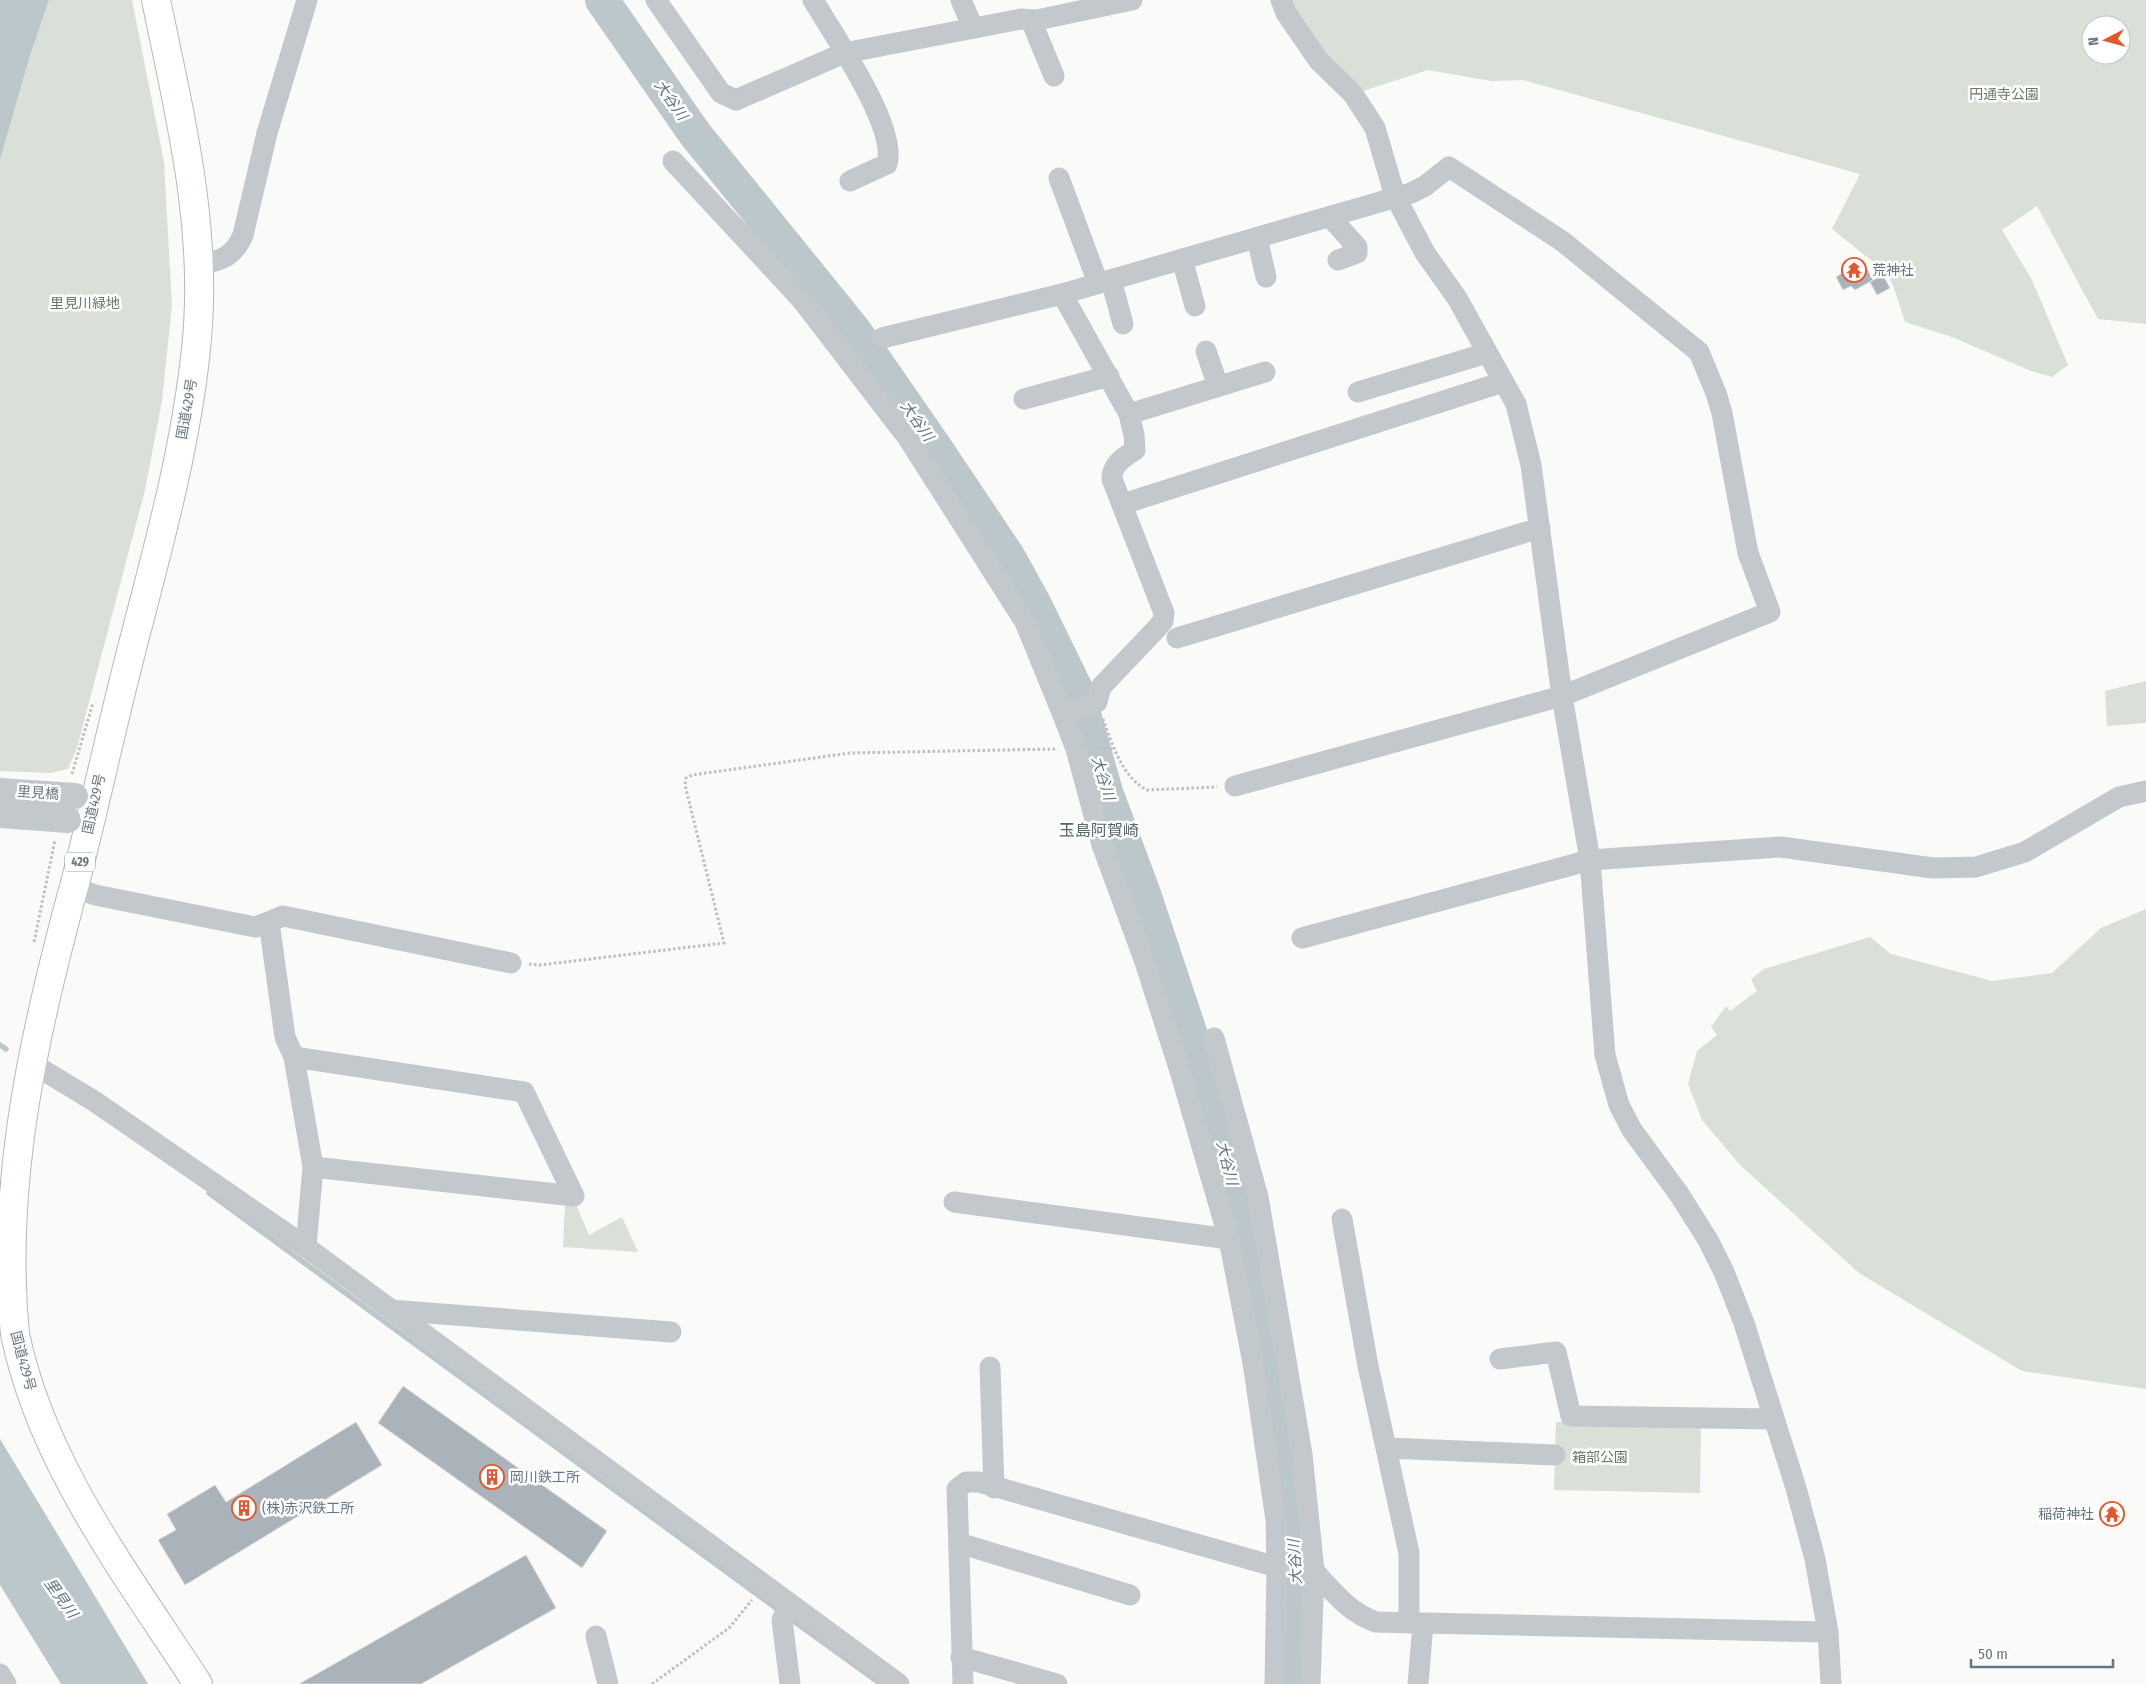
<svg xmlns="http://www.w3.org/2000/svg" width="2146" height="1684" viewBox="0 0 2146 1684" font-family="'Fira Sans Condensed','Noto Sans JP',sans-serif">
<rect width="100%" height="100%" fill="#fafaf8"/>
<g fill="#dadfd7" fill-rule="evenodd">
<path d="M49 0H132L164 162 172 305 162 401 145 490 77 748 68 769 50 773 0 771V160L30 56Z"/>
<path d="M1286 0H2146V324L2098 319 2037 206 2002 230 2032 280 2068 365 2052 377 2031 371 1952 337 1905 322 1894 288 1886 272 1832 229 1860 174 1523 80 1491 81 1428 70 1357 93 1324 60ZM2091 25H2121V55H2091Z"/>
<path d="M2146 681V723L2107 726 2105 691Z"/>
<path d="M2146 909V1389L2022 1371 1859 1273 1740 1165 1702 1120 1688 1084 1697 1051 1717 1035 1711 1027 1726 1006 1730 1011 1757 991 1751 979 1764 969 1870 937 1891 954 1992 981 2052 973 2101 928Z"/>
<path d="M565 1204H576L589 1235 622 1217 638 1252 563 1247Z"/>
<path d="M1556 1422 1701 1424 1700 1493 1554 1490Z"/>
</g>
<g fill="#bbc7cb">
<path d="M0 0H49L30 56 0 160Z"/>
<path d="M0 1439 145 1679 148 1684H61L0 1585Z"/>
</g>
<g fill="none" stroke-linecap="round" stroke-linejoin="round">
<g stroke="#bbc7cb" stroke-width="5.5">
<path d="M0 1045 6 1049"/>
<path d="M209 1193 780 1611"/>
<path d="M788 1617 881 1684"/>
</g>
<path stroke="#bbc7cb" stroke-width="34" d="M602 0 695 134 854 330 937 450 1008 556 1034 603 1078 693 1106 792 1144 894 1210 1092 1237 1203 1259 1305 1288 1475 1297 1571 1293 1684"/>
</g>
<g fill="#aab3b9" stroke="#dcdcda">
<path d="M1862 260 1873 280 1855 290 1851 286 1843 290 1836 277Z"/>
<path d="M1883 275 1890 288 1877 295 1870 282Z"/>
<path d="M403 1386 607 1531 582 1568 378 1423Z"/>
<path d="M356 1422 382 1465 185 1585 158 1540 176 1530 167 1514 215 1485 226 1502Z"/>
<path d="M526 1555 556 1608 421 1684H299Z"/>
</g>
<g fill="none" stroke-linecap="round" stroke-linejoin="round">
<defs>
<path id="trunk" d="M156 0C180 116 209 230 196 349 185 455 155 558 129 660 110 734 94 809 75 883 35 1029 0 1182 15 1334 42 1465 127 1574 198 1684"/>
</defs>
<use href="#trunk" stroke="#b4b9bd" stroke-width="30"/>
<g stroke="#bbbfc2" stroke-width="3" stroke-dasharray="2.5 2.5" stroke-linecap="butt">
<path d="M1103 719C1112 744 1122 777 1147 790L1217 787"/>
<path d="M1095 748 1113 749"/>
<path d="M72 774 93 703"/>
<path d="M34 942 55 840"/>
<path d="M529 964 540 965 724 943 685 785 686 778 692 775 850 753 1057 749"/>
<path d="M652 1684 729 1628 752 1600"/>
</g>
<g stroke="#c3c8cc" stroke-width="21">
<path d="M656 0 721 93 736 100 844 53 1021 19 1037 20 1132 0"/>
<path d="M813 0C833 34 898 127 887 164L850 181"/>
<path d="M961 0 973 28"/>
<path d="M1281 0 1286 13 1319 61 1353 94 1375 128 1395 196 1425 253 1457 298 1516 404 1531 465 1562 696 1590 860 1605 1055 1619 1105 1632 1130 1679 1194 1708 1240 1724 1272 1744 1323 1796 1488 1815 1559 1828 1632 1831 1684"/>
<path d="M1031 20 1054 76"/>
<path d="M673 161 802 300 908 438 1025 622 1063 715 1076 749 1102 845 1145 962 1180 1071 1229 1239 1253 1363 1276 1520 1277 1567 1275 1684"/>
<path d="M1059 178 1098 283"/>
<path d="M1331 218 1357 247V253L1338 260"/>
<path d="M1257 238 1266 277"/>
<path d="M1182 259 1195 306"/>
<path d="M200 264C222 261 234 256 243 235L267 133 307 0"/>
<path d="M1111 280 1123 324"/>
<path d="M882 338 1062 294"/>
<path d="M1206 351 1218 386"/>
<path d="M1358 392 1487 353"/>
<path d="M1024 399 1109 376"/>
<path d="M1129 414 1265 372"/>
<path d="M1123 504 1503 382"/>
<path d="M1177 638 1540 528"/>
<path d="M1063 715 1097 702 1101 687 1158 627 1163 621 1164 613 1112 479C1112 464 1123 458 1135 450L1134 435 1129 414 1062 294 1411 193 1425 186 1449 167 1562 241 1699 352 1716 393 1722 413 1748 553 1770 612 1562 696 1235 786"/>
<path d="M74 887 95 895 255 927 269 922 285 1037 294 1057 313 1167 306 1247 899 1684"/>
<path d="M269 922 283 916 511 963"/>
<path d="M1302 938 1590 860 1781 847 1933 868 1976 867 2025 852 2119 797 2146 791"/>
<path d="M1214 1038 1258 1197 1302 1454 1314 1571 1310 1684"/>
<path d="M294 1057 524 1092 574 1196 313 1167"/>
<path d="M28 1061 94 1101 306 1247"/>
<path d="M954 1202 1229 1239"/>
<path d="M1342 1219 1368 1366 1409 1553V1623"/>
<path d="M391 1310 671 1332"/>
<path d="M1500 1359 1556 1352 1571 1416 1774 1419"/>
<path d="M990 1367 994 1488"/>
<path d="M1387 1448 1555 1455"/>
<path d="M959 1543 1130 1595"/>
<path d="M789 1603 782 1620 790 1684"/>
<path d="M596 1636 608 1684"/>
<path d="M961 1657 1057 1684"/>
<path d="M0 1674 6 1684"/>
<path d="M963 1684 957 1489 966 1482H979L1277 1567 1314 1571C1333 1592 1350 1613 1376 1622L1828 1632"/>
<path d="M1418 1684 1423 1624"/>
</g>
<use href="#trunk" stroke="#fff" stroke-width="28"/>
<g stroke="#c3c8cc" stroke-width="26">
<path d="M0 791 75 796"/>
<path d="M0 815 68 820"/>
</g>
</g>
<defs>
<symbol id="temple-ring" viewBox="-11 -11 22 22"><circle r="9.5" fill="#fff" stroke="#e4572e" stroke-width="1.5"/><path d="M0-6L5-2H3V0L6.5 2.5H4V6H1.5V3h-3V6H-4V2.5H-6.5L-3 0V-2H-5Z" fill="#e4572e"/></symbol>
<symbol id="building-ring" viewBox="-11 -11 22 22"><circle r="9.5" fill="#fff" stroke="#e4572e" stroke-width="1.5"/><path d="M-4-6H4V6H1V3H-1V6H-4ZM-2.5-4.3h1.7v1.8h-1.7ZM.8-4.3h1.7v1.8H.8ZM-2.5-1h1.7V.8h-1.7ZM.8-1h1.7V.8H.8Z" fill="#e4572e"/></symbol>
</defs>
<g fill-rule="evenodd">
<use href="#temple-ring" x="1840" y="256" width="28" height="28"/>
<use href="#building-ring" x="478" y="1463" width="28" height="28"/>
<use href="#building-ring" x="230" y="1494" width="28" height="28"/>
<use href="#temple-ring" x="2098" y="1500" width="28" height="28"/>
</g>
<g text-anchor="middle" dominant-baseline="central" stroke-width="5" stroke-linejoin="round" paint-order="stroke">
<rect fill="#fff" stroke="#939fa8" stroke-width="1" x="65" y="852.5" width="30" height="19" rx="4"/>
<g font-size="12" font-weight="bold" fill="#657683">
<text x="80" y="862">429</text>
</g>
<g font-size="14" fill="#687a64" stroke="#fff">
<text x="2004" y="94">円通寺公園</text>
<text x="85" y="303">里見川緑地</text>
<text x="1600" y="1457">箱部公園</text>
</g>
<g font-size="14" fill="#657683" stroke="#fff" text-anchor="start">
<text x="1872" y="270">荒神社</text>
<text x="510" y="1477">岡川鉄工所</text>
<text x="262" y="1508">(株)赤沢鉄工所</text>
<text x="2094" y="1514" text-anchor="end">稲荷神社</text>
</g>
<g font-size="14" fill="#657683" stroke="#fff">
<text transform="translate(187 409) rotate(-80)">国道429号</text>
<text transform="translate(38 793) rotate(4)">里見橋</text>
<text transform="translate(94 804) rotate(-78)">国道429号</text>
<text transform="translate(23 1361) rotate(75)">国道429号</text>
</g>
<g font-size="15" font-style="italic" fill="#60757c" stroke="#fff">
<text transform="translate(671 100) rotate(55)">大谷川</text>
<text transform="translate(917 421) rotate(55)">大谷川</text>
<text transform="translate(1103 778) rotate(73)">大谷川</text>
<text transform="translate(1227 1163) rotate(76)">大谷川</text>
<text transform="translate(1295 1562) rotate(-93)">大谷川</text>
<text transform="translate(61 1598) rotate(54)">里見川</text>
</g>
<g font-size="16" fill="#57646e" stroke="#fff">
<text x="1099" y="830">玉島阿賀崎</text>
</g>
</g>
<g transform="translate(2106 40) rotate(264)"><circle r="24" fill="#ffffff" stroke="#c1c8cd"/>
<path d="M0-4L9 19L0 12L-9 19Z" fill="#e4572e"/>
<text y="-8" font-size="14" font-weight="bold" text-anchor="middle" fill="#657683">N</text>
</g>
<path d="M1971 1659v8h142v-8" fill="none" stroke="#657683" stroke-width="2.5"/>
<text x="1978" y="1659" font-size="15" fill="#657683" stroke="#ffffff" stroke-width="4" paint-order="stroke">50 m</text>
</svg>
